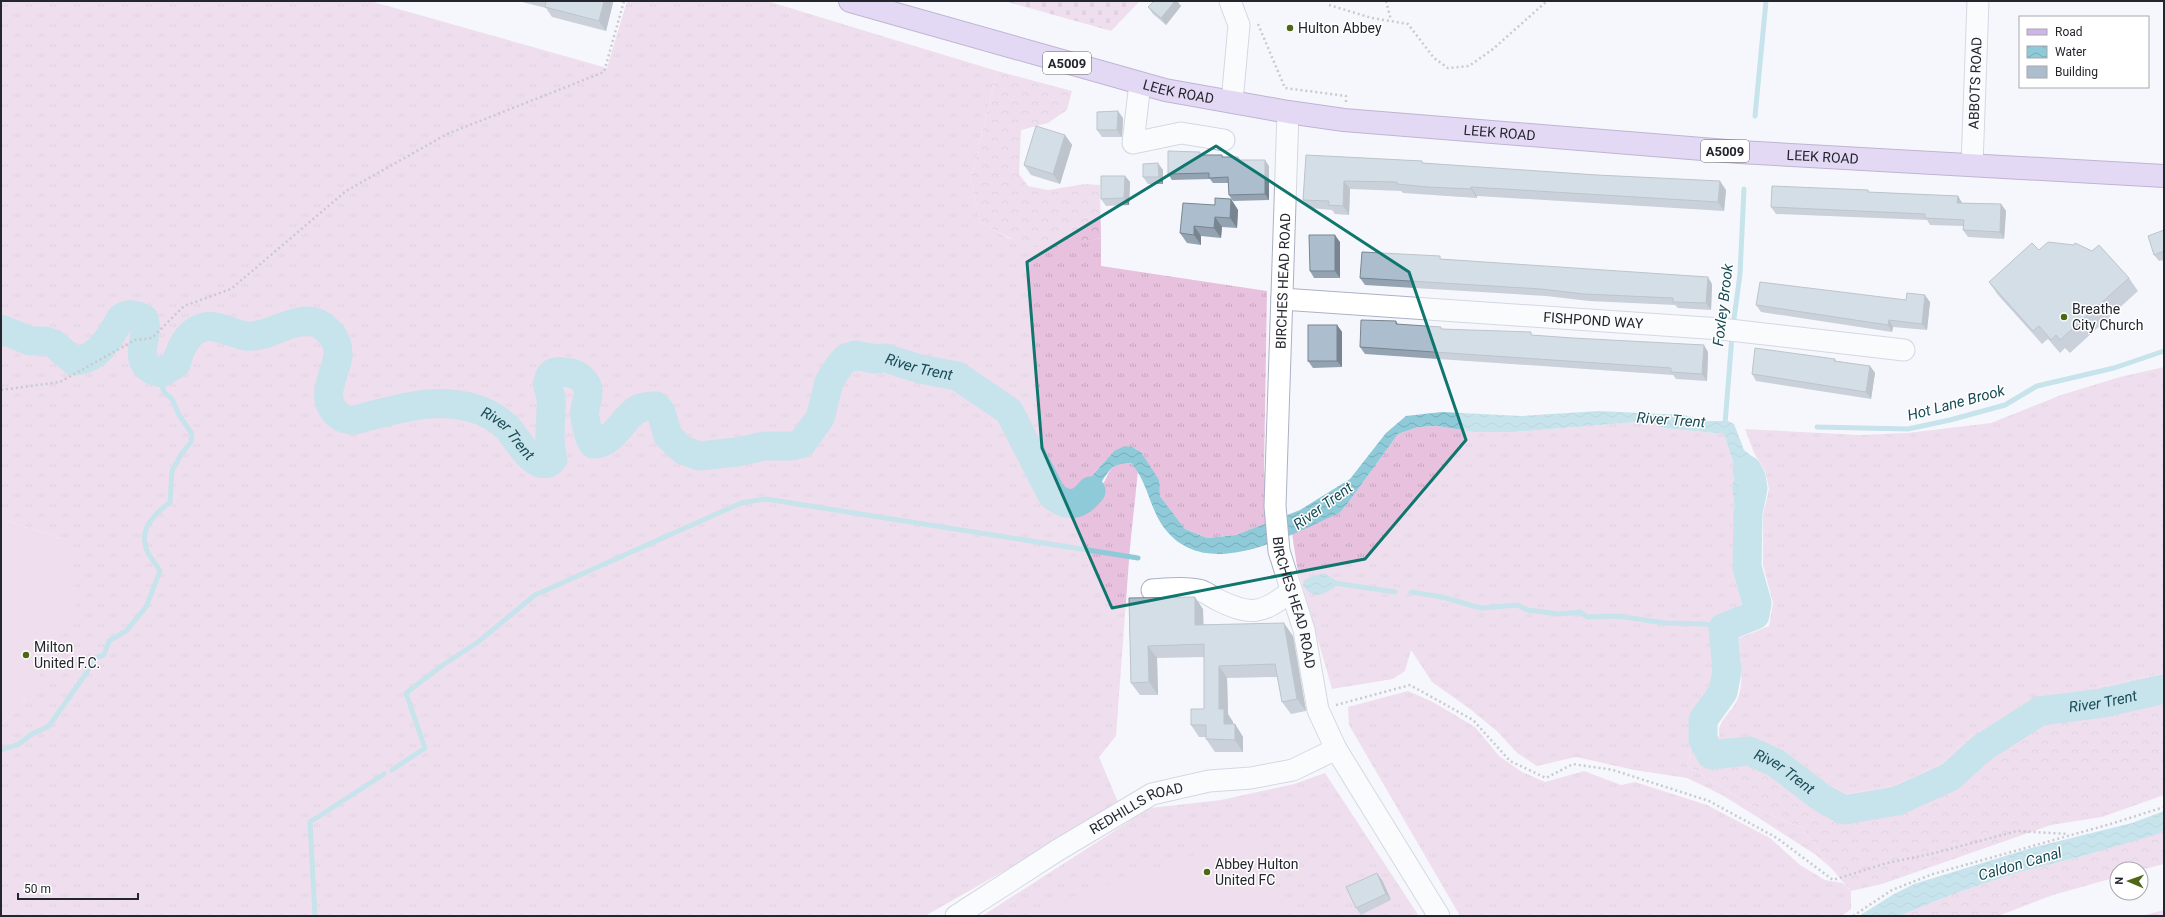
<svg xmlns="http://www.w3.org/2000/svg" width="2165" height="917" viewBox="0 0 2165 917" font-family="Roboto,sans-serif">
<defs>
<pattern id="grass-tufts" width="24" height="20" patternUnits="userSpaceOnUse"><rect width="24" height="20" fill="#e7c1de"/><path d="M3 7l-1-3M5 7V3M7 7l1-3M15 17l-1-3M17 17v-4M19 17l1-3" fill="none" stroke="#c6a6bf"/></pattern>
<pattern id="forest-crowns" width="20" height="18" patternUnits="userSpaceOnUse"><rect width="20" height="18" fill="#e7c1de"/><path d="M2 6a3 3 0 1 1 6 0M12 15a3 3 0 1 1 6 0" fill="none" stroke="#c6a6bf"/></pattern>
<pattern id="cemetery-stones" width="16" height="16" patternUnits="userSpaceOnUse"><rect width="16" height="16" fill="#e7c1de"/><path d="M2 7V4a2 2 0 0 1 4 0v3zM10 15v-3a2 2 0 0 1 4 0v3z" fill="#c6a6bf"/></pattern>
<pattern id="water-waves" width="16" height="10" patternUnits="userSpaceOnUse"><rect width="16" height="10" fill="#8ecad8"/><path d="M0 5q4-4 8 0t8 0" fill="none" stroke="#7aadba"/></pattern>
</defs>
<rect width="100%" height="100%" fill="#f6f7fc"/>
<g fill="url(#grass-tufts)">
<path d="M1 1H370L607 68 627 1H767L997 71 971 179 980 222 1008 238 1055 248 1101 238V266L1267 291 1264 468 1268 523 1236 535 1207 538 1185 529 1160 496 1158 480 1141 452 1132 447 1114 451 1075 495 1066 497 1059 492 1054 509C1068 503 1084 498 1097 490 1111 481 1103 462 1131 463L1138 471 1130 547 1116 736 1099 757 1118 802 1006 870 925 916H1V725L25 700 62 539 1 519Z"/>
<path d="M2164 367V673L2100 687 1972 735 1942 764 1893 786 1847 794 1830 785 1720 739C1714 722 1733 712 1738 698 1745 679 1739 658 1739 638L1769 626 1773 603 1763 565V514L1769 489 1765 471 1754 453 1745 429 1860 435 1907 433 1991 423 2061 395 2120 377Z"/>
<path d="M1649 421 1664 428 1724 434 1736 471 1732 487 1735 508 1733 530 1740 578 1746 600 1735 610 1727 611 1714 633 1715 675 1709 694 1699 708 1692 748 1687 765 1745 802 1772 816 1803 828 1831 868 1816 855 1765 822 1722 795 1687 778 1634 770 1576 757 1537 766 1517 753 1498 732 1470 709 1432 682 1411 650 1405 671 1393 679 1332 689 1297 567 1292 533 1339 512 1348 503 1398 434 1418 427 1437 426 1474 432H1514Z"/>
<path d="M1408 691 1433 702 1475 727 1499 756 1522 772 1545 782 1584 771 1621 785 1635 782 1707 805 1770 838 1800 865 1825 880 1843 883 1851 891V909L1842 916H1460L1349 725 1348 707Z"/>
<path d="M1325 773 1419 916H982L1150 808 1221 800 1294 784Z"/>
<path d="M2164 910V916H2141Z"/>
</g>
<g fill="url(#forest-crowns)">
<path d="M997 71 1072 91 1067 110 1048 123 1021 130 1019 174 1028 186 1048 190 1085 184 1100 185 1101 238C1086 241 1070 247 1055 248 1029 250 1002 235 980 222L971 179Z"/>
<path d="M2164 673V795L2102 817 2051 825 1882 884 1851 891 1831 868 1803 828 1772 816 1745 802 1687 765 1692 748 1719 736 1720 739 1751 736 1783 749 1830 785 1847 794 1893 786 1942 764 1972 735 2034 696 2100 687Z"/>
<path d="M2164 831V864L2141 870 2117 869V877L2053 895 1998 916H1899L1956 893 2020 872 2079 857Z"/>
</g>
<path fill="url(#cemetery-stones)" d="M1004 1H1140L1111 31Z"/>
<g fill="#e7c1de">
<path d="M1 519 62 539 73 569 77 610 25 700 1 725Z"/>
<path d="M1256 834 1284 916H1038L1036 909Z"/>
</g>
<g fill="url(#water-waves)">
<path d="M1599 411 1683 415 1709 421H1728L1734 424 1744 450 1759 462 1762 475 1754 508H1735L1732 487 1736 471 1724 434 1664 428 1649 421 1514 432H1474L1437 426 1418 427 1398 434 1348 503 1339 513C1290 535 1204 586 1162 525 1149 505 1147 481 1131 463 1124 463 1116 464 1111 469 1097 483 1082 529 1054 509L1059 491 1066 497 1075 495 1114 451 1125 446 1132 447 1141 452 1159 480 1160 496 1185 529 1207 538 1236 535 1300 510 1350 479 1386 433 1406 416 1442 412 1522 416Z"/>
<path d="M1324 573 1340 583C1328 592 1313 604 1303 584L1305 579Z"/>
<path d="M2164 811V831L2158 834 2079 857 2020 872 1956 893 1899 916H1859L1894 894 1914 884 2031 848 2132 823Z"/>
</g>
<g fill="none" stroke-linecap="round" stroke-linejoin="round">
<g stroke="#8ecad8" stroke-width="5">
<path d="M1755 116 1766 1"/>
<path d="M1733 326 1740 274 1744 189"/>
<path d="M1725 424 1732 336"/>
<path d="M1817 427 1908 429 1950 420 2005 405 2037 386 2114 368 2164 351"/>
<path d="M1334 583 1395 592"/>
<path d="M1411 592 1442 597 1481 608 1517 605 1528 610 1559 614 1580 612 1587 617 1618 616 1665 623 1705 624 1723 628"/>
<path d="M1 750 19 744 32 734 49 726 87 672 94 658 104 655 109 641 126 631 146 607 160 571C157 565 151 559 148 553 137 529 154 515 170 502L172 471 182 453 191 442 192 434 179 415 172 399 164 392 161 382V373"/>
<path d="M392 770 425 748 406 693 443 665 478 642 535 595 741 503 766 499 1138 558"/>
<path d="M315 916 310 822 384 774"/>
</g>
<g stroke="#8ecad8" stroke-width="29">
<path id="s1" d="M1 329 30 341H45L54 344 74 361C98 360 110 337 121 318 128 313 136 314 144 319 151 337 127 365 161 373L176 364C180 349 187 331 204 327 217 324 233 334 246 336 276 339 305 303 330 333 336 339 338 347 338 355 336 374 319 396 336 413 342 419 347 420 355 420 400 408 448 392 492 416 497 419 502 423 507 427 516 437 537 477 553 459 547 435 552 422 551 399 551 392 545 386 549 378 552 371 558 371 564 372 572 373 578 374 583 380 592 390 587 398 585 409 583 415 589 438 593 444 613 445 623 417 638 409 644 406 650 406 656 406L661 412 668 436 683 450 699 456 737 452 765 446H792L802 443 820 418 829 382 839 366 846 358 856 355 874 359 885 358 920 369 957 376 1009 411 1052 495C1067 508 1079 506 1091 491"/>
<path id="s2" d="M1747 470 1751 477 1753 488 1748 513 1747 567 1757 603 1755 615 1723 628 1727 671 1723 692 1703 720V740L1711 755 1749 751 1776 763 1822 798 1844 810 1897 801 1950 777 1982 748 2040 711 2103 703 2164 689"/>
</g>
<defs>
<g id="minor">
<path d="M1230 1 1239 25 1232 102"/>
<path d="M1140 83 1133 143 1181 133 1224 140"/>
<path id="s3" d="M1288 112 1275 506 1279 551 1304 630 1318 710 1336 749 1439 916"/>
<path id="s4" d="M1972 165 1978 1"/>
<path id="s5" d="M1282 299 1721 329 1904 350"/>
<path d="M1152 590C1168 589 1186 587 1202 591 1207 593 1212 597 1218 600 1251 616 1262 614 1290 592"/>
<path id="s6" d="M956 916 1058 850 1152 794 1209 781 1251 778 1293 770 1336 749"/>
</g>
<g id="major">
<path id="s7" d="M850 1 1165 90 1288 112 1344 120 1739 152 2164 176"/>
</g>
</defs>
<use href="#minor" stroke="#acb1c6" stroke-width="23"/>
<use href="#major" stroke="#7d62a0" stroke-width="24"/>
<g stroke="#909298" stroke-width="2.5" stroke-dasharray="2 3" stroke-linecap="butt">
<path d="M1386 1 1391 20"/>
<path d="M1329 5 1372 18 1408 24 1434 58 1448 68 1469 66 1493 49 1547 1"/>
<path d="M1258 24 1285 88 1346 96V102"/>
<path d="M1 390 60 382 135 340 152 338 184 306 231 289 346 191 447 134 604 72 624 1"/>
<path d="M1336 705 1410 685 1473 720 1510 761 1546 778 1573 764 1613 770 1709 801 1777 838 1833 880 1887 863 1935 853 2017 831 2068 834"/>
<path d="M1853 916 1892 890 1933 874 2114 823 2164 807"/>
</g>
<use href="#minor" stroke="#fff" stroke-width="21"/>
<use href="#major" stroke="#ceb4eb" stroke-width="22"/>
</g>
<g fill="#94a3b1">
<path d="M518 1H612L613 3 606 31 552 17 546 8Z"/>
<path d="M1154 1H1177L1181 6 1166 25 1153 14 1148 7Z"/>
<path d="M1123 118 1122 137H1102L1097 130Z"/>
<path d="M1065 135 1072 145 1060 184 1031 175 1024 165Z"/>
<path d="M1203 155 1224 157H1238L1241 160 1269 166V200L1233 201 1229 195 1228 183H1213L1210 179 1172 180 1168 174Z"/>
<path d="M1306 155 1422 161 1423 163 1726 190 1724 211 1477 196V198L1403 193 1401 191 1350 189 1349 215 1335 214 1332 210 1309 208 1303 200Z"/>
<path d="M1163 170V184H1148L1143 177Z"/>
<path d="M1125 176 1130 182 1129 205 1106 206 1101 199Z"/>
<path d="M1870 192 1958 196 1962 203 2001 204 2006 211 2004 239 1968 237 1963 230V226L1930 225 1927 220 1776 214 1771 207Z"/>
<path d="M1231 199 1238 210 1237 228 1222 227 1221 238 1201 236V245L1187 243 1180 233 1215 205Z"/>
<path d="M2164 230V260L2159 261 2154 255Z"/>
<path d="M1340 242V278H1314L1310 271Z"/>
<path d="M1442 259 1712 284 1711 310 1678 308 1675 305 1589 301 1546 296 1365 285 1360 278Z"/>
<path d="M2129 278 2138 291 2070 353 2065 348 2060 353 2048 339 2042 344 1998 295 1989 282Z"/>
<path d="M1906 300 1930 302 1927 330 1893 327 1892 332 1761 312 1756 305Z"/>
<path d="M1396 321 1398 324 1442 329 1533 335 1708 352 1707 381 1676 379 1673 375 1365 354 1360 347Z"/>
<path d="M1337 325 1342 332V367L1313 368 1308 361Z"/>
<path d="M1835 359 1836 361 1870 366 1875 373 1871 399 1756 381 1752 374Z"/>
<path d="M1129 598 1203 609V625L1293 636 1306 711 1291 714 1282 702 1277 677 1227 678 1228 714 1233 722V724H1235L1243 737V752H1215L1206 739V737H1199L1191 725 1204 709V657L1157 658 1158 695H1140L1131 683Z"/>
<path d="M1382 880 1391 900 1361 915 1356 908Z"/>
</g>
<g fill="#788590">
<path d="M604 1H612L613 3 606 31 599 21Z"/>
<path d="M1175 1H1177L1181 6 1166 25 1161 18Z"/>
<path d="M1118 111 1123 118 1122 137 1117 130Z"/>
<path d="M1065 135 1072 145 1060 184 1053 174Z"/>
<path d="M1265 160 1269 166V200L1265 194Z"/>
<path d="M1158 163 1163 170V184L1159 177Z"/>
<path d="M1125 176 1130 182 1129 205 1124 198Z"/>
<path d="M1344 181 1350 189 1349 215 1343 206Z"/>
<path d="M1720 181 1726 190 1724 211 1718 202Z"/>
<path d="M1471 187 1477 196V198L1471 189Z"/>
<path d="M1958 196 1962 203H1957Z"/>
<path d="M1231 199 1238 210 1237 228 1230 218Z"/>
<path d="M2001 204 2006 211 2004 239 2000 232Z"/>
<path d="M1215 217 1222 227 1221 238 1214 228Z"/>
<path d="M1194 226 1201 236V245L1194 235Z"/>
<path d="M1335 235 1340 242V278L1335 271Z"/>
<path d="M1708 277 1712 284 1711 310 1706 303Z"/>
<path d="M1925 295 1930 302 1927 330 1922 324Z"/>
<path d="M1889 320 1893 327 1892 332 1888 325Z"/>
<path d="M1337 325 1342 332V367L1337 361Z"/>
<path d="M1704 345 1708 352 1707 381 1702 374Z"/>
<path d="M1870 366 1875 373 1871 399 1866 392Z"/>
<path d="M1195 597 1203 609 1204 637 1195 625Z"/>
<path d="M1284 623 1293 636 1306 711 1297 699Z"/>
<path d="M1148 646 1157 658 1158 695 1149 682Z"/>
<path d="M1219 666 1227 678 1228 714 1233 722V736L1224 724 1219 709Z"/>
<path d="M1235 724 1243 737V752L1235 740Z"/>
<path d="M1377 873 1382 880 1391 900 1386 894Z"/>
</g>
<g fill="#acbece" stroke="#788590">
<path d="M546 1H604L599 21 545 7Z"/>
<path d="M1154 1H1175L1161 18 1148 7Z"/>
<path d="M1118 111 1117 130H1097V112Z"/>
<path d="M1036 126 1065 135 1053 174 1024 165Z"/>
<path d="M1168 151 1200 152V155H1222V157H1238V160H1265V194L1229 195 1228 177 1209 178V173L1168 174Z"/>
<path d="M1306 155 1422 161V163L1597 175 1720 181 1718 202 1471 187V189L1428 187 1397 184V182L1344 181 1343 206 1328 205 1329 201 1303 200Z"/>
<path d="M1158 163 1159 177H1143V164Z"/>
<path d="M1101 176H1125L1124 198 1101 199Z"/>
<path d="M1772 186 1868 190V192L1958 196 1957 203 2001 204 2000 232 1963 230 1964 220 1925 218V214L1771 207Z"/>
<path d="M1215 198 1231 199 1230 218 1215 217 1214 228 1194 226V235L1180 233 1183 203 1215 205Z"/>
<path d="M2164 230V251L2154 255 2148 236Z"/>
<path d="M1309 235H1335V271H1310Z"/>
<path d="M2048 242 2074 245 2075 243 2092 251 2099 245 2129 278 2060 340 2056 335 2051 340 2039 326 2033 331 1989 282 2032 243 2039 250Z"/>
<path d="M1362 252 1440 256V259L1708 277 1706 303 1673 302V298L1584 294 1541 289 1360 278Z"/>
<path d="M1760 282 1906 300 1907 293 1925 295 1922 324 1889 320 1888 325 1756 305Z"/>
<path d="M1361 320 1396 321V324L1441 327V329L1531 332V335L1573 338 1704 345 1702 374 1671 372V368L1360 347Z"/>
<rect x="1308" y="325" width="29" height="36"/>
<path d="M1755 348 1835 359 1834 361 1870 366 1866 392 1752 374Z"/>
<path d="M1195 597V625L1284 623 1297 699 1282 702 1275 664 1219 666V709H1224V724H1235V740L1206 739V725H1191V709H1204V644L1148 646 1149 682 1131 683 1129 598Z"/>
<path d="M1377 873 1386 894 1356 908 1346 887Z"/>
</g>
<path d="M0 0H2165V917H0ZM1216 146 1409 272 1466 440 1365 559 1112 608 1042 448 1027 262Z" fill="#f6f7fc" fill-opacity=".55" fill-rule="evenodd"/>
<path fill="none" stroke="#0f766e" stroke-width="3" stroke-linejoin="round" d="M1216 146 1409 272 1466 440 1365 559 1112 608 1042 448 1027 262Z"/>
<g fill="#4f6615" stroke="#fff" stroke-width="1.5">
<circle cx="1290" cy="28" r="4"/>
<circle cx="2064" cy="317" r="4"/>
<circle cx="26" cy="655" r="4"/>
<circle cx="1207" cy="872" r="4"/>
</g>
<g text-anchor="middle" dominant-baseline="central" stroke-width="3" stroke-linejoin="round" paint-order="stroke">
<g fill="#fff" stroke="#66676d" stroke-width="1">
<rect x="1043" y="52" width="48" height="22" rx="3"/>
<rect x="1701" y="140" width="48" height="22" rx="3"/>
</g>
<g font-size="13" font-weight="bold" fill="#24262e">
<text x="1067" y="63">A5009</text>
<text x="1725" y="151">A5009</text>
</g>
<g font-size="14" fill="#24262e" stroke="#fff" text-anchor="start">
<text x="1298" y="28">Hulton Abbey</text>
<text x="2072" y="309">Breathe<tspan x="2072" dy="16">City Church</tspan></text>
<text x="34" y="647">Milton<tspan x="34" dy="16">United F.C.</tspan></text>
<text x="1215" y="864">Abbey Hulton<tspan x="1215" dy="16">United FC</tspan></text>
</g>
<g font-size="14" fill="#24262e" stroke="#fff">
<text stroke="none"><textPath href="#s4" startOffset="82">ABBOTS ROAD</textPath></text>
<text stroke="none"><textPath href="#s7" startOffset="341">LEEK ROAD</textPath></text>
<text stroke="none"><textPath href="#s7" startOffset="665">LEEK ROAD</textPath></text>
<text stroke="none"><textPath href="#s7" startOffset="989">LEEK ROAD</textPath></text>
<text transform="translate(1283 281) rotate(-88)">BIRCHES HEAD ROAD</text>
<text stroke="none"><textPath href="#s5" startOffset="312">FISHPOND WAY</textPath></text>
<text stroke="none"><textPath href="#s3" startOffset="493">BIRCHES HEAD ROAD</textPath></text>
<text stroke="none"><textPath href="#s6" startOffset="211">REDHILLS ROAD</textPath></text>
</g>
<g font-size="15" font-style="italic" fill="#184c57" stroke="#fff">
<text transform="translate(1723 305) rotate(-83)">Foxley Brook</text>
<text stroke="none"><textPath href="#s1" startOffset="1379">River Trent</textPath></text>
<text transform="translate(1956 403) rotate(-15)">Hot Lane Brook</text>
<text transform="translate(1671 420) rotate(4)">River Trent</text>
<text stroke="none"><textPath href="#s1" startOffset="708">River Trent</textPath></text>
<text transform="translate(1323 506) rotate(-36)">River Trent</text>
<text stroke="none"><textPath href="#s2" startOffset="757">River Trent</textPath></text>
<text stroke="none"><textPath href="#s2" startOffset="398">River Trent</textPath></text>
<text transform="translate(2020 864) rotate(-16)">Caldon Canal</text>
</g>
</g>
<rect width="2165" height="917" fill="none" stroke="#24262e" stroke-width="4"/>
<rect x="2019" y="16" width="130" height="72" fill="#ffffff" stroke="#a7a8ab"/>
<rect x="2027" y="29" width="20" height="6" fill="#ceb4eb" stroke="#a7a8ab"/>
<text x="2055" y="36" font-size="12" fill="#24262e">Road</text>
<rect x="2027" y="46" width="20" height="12" fill="url(#water-waves)" stroke="#a7a8ab"/>
<text x="2055" y="56" font-size="12" fill="#24262e">Water</text>
<rect x="2027" y="66" width="20" height="12" fill="#acbece" stroke="#a7a8ab"/>
<text x="2055" y="76" font-size="12" fill="#24262e">Building</text>
<g transform="translate(2129 881) rotate(272)"><circle r="19" fill="#ffffff" stroke="#a7a8ab"/>
<path d="M0-3L7 15L0 10L-7 15Z" fill="#4f6615"/>
<text y="-6" font-size="11" font-weight="bold" text-anchor="middle" fill="#24262e">N</text>
</g>
<path d="M18 893v6h120v-6" fill="none" stroke="#24262e" stroke-width="2"/>
<text x="24" y="893" font-size="12" fill="#24262e" stroke="#ffffff" stroke-width="3" paint-order="stroke">50 m</text>
</svg>
